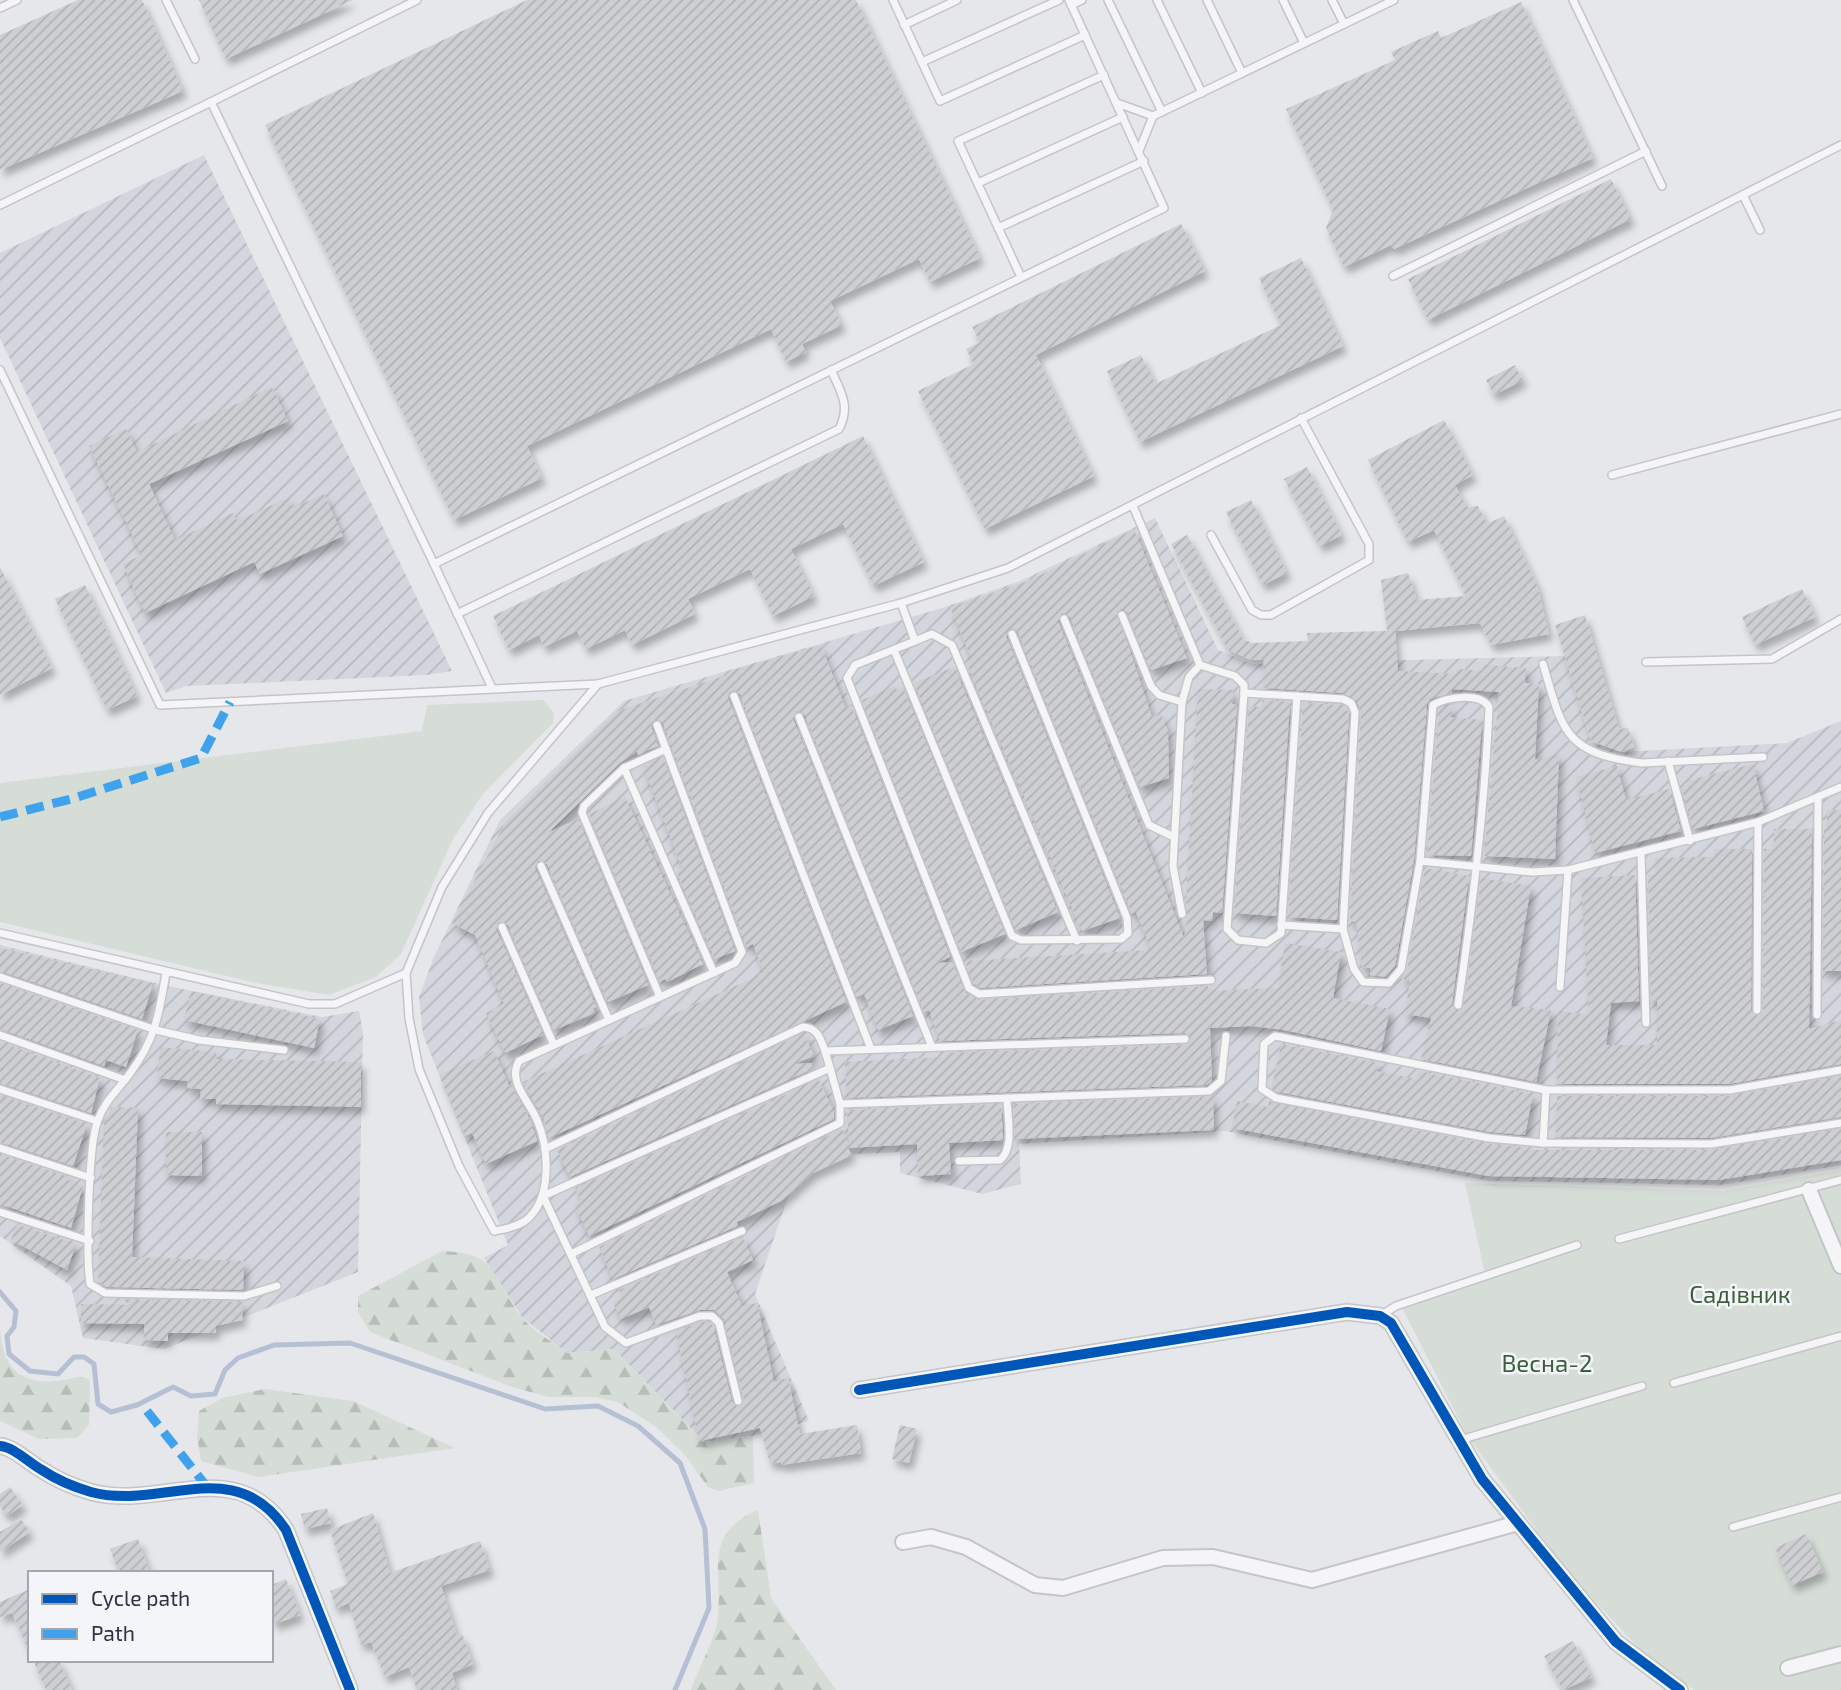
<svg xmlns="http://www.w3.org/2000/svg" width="1841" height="1690" viewBox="0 0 1841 1690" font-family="'Exo 2',sans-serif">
<defs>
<pattern id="industrial-furrows" width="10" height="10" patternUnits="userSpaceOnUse" patternTransform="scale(1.75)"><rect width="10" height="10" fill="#d4d6dd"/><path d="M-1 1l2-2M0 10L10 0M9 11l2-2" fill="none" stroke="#b6b8bf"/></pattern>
<pattern id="forest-firs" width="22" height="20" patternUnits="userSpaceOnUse" patternTransform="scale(1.75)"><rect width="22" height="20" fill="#d5ddd6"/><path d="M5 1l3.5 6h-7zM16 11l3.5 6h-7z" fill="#b7beb9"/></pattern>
<pattern id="building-hatch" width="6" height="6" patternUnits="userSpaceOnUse" patternTransform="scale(1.75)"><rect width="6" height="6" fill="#cecfd2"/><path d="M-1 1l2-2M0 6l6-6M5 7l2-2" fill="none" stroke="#b1b2b6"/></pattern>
<filter id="shadow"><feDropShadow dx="4" dy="7" stdDeviation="3.5" flood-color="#0004"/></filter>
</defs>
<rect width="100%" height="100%" fill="#e6e7ea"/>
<g fill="url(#industrial-furrows)">
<path d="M204 155 452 671 427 675 186 686 166 693 0 338V253Z"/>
<path d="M1155 518 1218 650 1252 664 1565 656 1591 742 1622 752 1787 743 1841 721V1165L1721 1185 1489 1181 1225 1131 1019 1144 1021 1184 982 1194 900 1173V1152L835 1155 789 1194 755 1294 809 1421 753 1436 704 1442 614 1349 567 1353 522 1317 484 1258 508 1245 423 1035 419 997 434 957 500 820 624 701 942 608 1020 581Z"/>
<path d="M0 945 163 985 322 1017 359 1011 363 1033 358 1272 164 1349 83 1338 71 1286 0 1236Z"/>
</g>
<g fill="#d5ddd6">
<path d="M543 700 554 713 553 723 483 794 453 839 401 954 376 977 329 995 256 983 0 922V783L422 731 427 705Z"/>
<path d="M1841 1170V1690H1694L1643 1653 1567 1571 1468 1437 1399 1302 1485 1274 1465 1183 1723 1191Z"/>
</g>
<g fill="url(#forest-firs)">
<path d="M442 1251C500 1253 490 1275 520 1315 531 1330 552 1341 567 1353L614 1349 703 1442 753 1436 754 1483 718 1491 708 1487 685 1455 656 1427 618 1402 595 1397H549L512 1387 370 1332 358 1312V1296Z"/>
<path d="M0 1327C2 1369 21 1387 64 1380 75 1378 79 1374 90 1380L89 1425 77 1438 39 1439 0 1421Z"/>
<path d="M265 1389 353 1401 455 1448 259 1477 201 1461 197 1437 199 1411 222 1398Z"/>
<path d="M758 1510 771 1598 836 1690H691C697 1672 715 1638 717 1623 725 1574 699 1535 758 1510Z"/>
</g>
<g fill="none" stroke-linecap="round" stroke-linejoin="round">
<path stroke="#b6c0d4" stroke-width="5" d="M0 1292 16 1311 14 1327 7 1336 9 1354 30 1371 58 1374 74 1357H84L94 1364 98 1404 111 1412 137 1405 173 1387 191 1396 215 1394 225 1370 238 1358 274 1345 350 1343 545 1409 598 1406 638 1426 680 1463 705 1529 709 1608 675 1690"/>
</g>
<g fill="url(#building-hatch)" filter="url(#shadow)">
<path d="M78 0H142L183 91 0 170V35Z"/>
<path d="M199 0H353L226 59Z"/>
<path d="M527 0H856L980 258 930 282 919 259 830 301 842 325 802 344 806 352 786 362 771 329 527 446 542 478 454 520 265 125Z"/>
<path d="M1521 2 1593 158 1394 249 1391 245 1344 267 1326 228 1333 210 1286 109 1395 60 1391 52 1438 31 1441 38Z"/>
<path d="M1611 179 1631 219 1428 320 1408 279Z"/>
<path d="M1181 224 1205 271 1036 355 1094 476 985 529 918 391 974 364 966 349 980 342 972 327Z"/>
<path d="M1301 258 1343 346 1140 442 1107 371 1141 355 1155 384 1281 325 1259 278Z"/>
<path d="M1515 365 1523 380 1494 395 1486 380Z"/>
<path d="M272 387 288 421 149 484 175 540 233 513 237 521 288 498 293 508 324 494 343 536 260 574 254 562 145 613 123 564 142 555 89 446 126 429 137 452Z"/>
<path d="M1444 420 1473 475 1455 485 1467 507 1478 506 1487 524 1504 516 1537 585 1549 634 1491 645 1480 623 1395 631 1398 671 1456 674 1457 669 1483 671V665L1526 668 1525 683 1539 684 1535 760 1559 754 1555 859 1484 856 1499 692 1452 689V693L1430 699 1427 704 1414 860 1395 966 1386 977 1370 975V968L1362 967 1356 922 1350 921 1361 712 1357 701 1343 693 1263 688 1264 660H1251L1228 650 1171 544 1187 535 1243 639 1252 643 1308 641 1307 633 1387 631 1381 580 1408 573 1417 600 1466 596 1434 530 1408 542 1368 460Z"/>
<path d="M863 436 924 562 873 586 843 524 791 549 814 596 773 616 750 569 688 599 695 614 632 645 625 630 586 649 577 631 544 647 539 635 509 650 493 616Z"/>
<path d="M1307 467 1342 535 1320 546 1284 479Z"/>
<path d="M1251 500 1287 573 1263 585 1226 512Z"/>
<path d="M1134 529 1187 658 1151 670 1127 612 1122 609 1117 612 1152 717 1161 714 1168 731 1169 778 1140 787 1070 617 1062 613 1058 621 1184 938 1188 914 1186 902 1198 689 1233 690 1232 704 1237 705 1222 913 1213 912 1212 921 1203 920 1207 974 981 988 974 984 965 961 1151 950 1136 912 1132 914 1018 632 1010 628 1006 636 1120 918 1082 931 966 662 972 660 950 607 1028 581Z"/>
<path d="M0 567 52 668 0 695Z"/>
<path d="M85 585 137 696 107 710 55 599Z"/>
<path d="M1802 589 1815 617 1755 645 1742 617Z"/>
<path d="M1585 615 1619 729 1628 728 1634 747 1622 752 1591 741 1555 625Z"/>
<path d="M821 645 845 707 851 705 950 957 936 963 952 962 966 993 979 1000 1208 986V991L1278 988 1285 943 1341 952 1333 998 1390 1009 1381 1051 1284 1030 1251 1026 1210 1028 1212 1081 1207 1085 847 1098 845 1062 945 1057 944 1053 1185 1045 1191 1038 1185 1033 940 1041 929 1010 924 1012 805 715 797 711 793 719 913 1016 878 1030 864 994 857 997 740 694 734 690 729 693 728 698 846 1002 549 1138 543 1117 523 1082 764 973 753 944 747 947 663 723 656 719 651 726 658 746 638 755 637 751 620 763 549 832 578 819 648 985 608 1002 547 864 538 861 535 868 596 1007 593 1008 595 1013 554 1030 508 925 499 922 496 929 543 1035 505 1053 486 1013 504 1004 475 935 452 923 504 825 617 711 730 674 729 671Z"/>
<path d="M954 667 1058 912 1016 930 914 683Z"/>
<path d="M895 686 897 690 903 687 1005 934 961 952 862 700Z"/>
<path d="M1262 700 1290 702 1276 916 1234 913 1249 706 1262 707Z"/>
<path d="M1303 703 1341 705 1349 713 1337 920 1288 917Z"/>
<path d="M1451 705 1450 717 1482 720 1471 856 1427 855 1439 709Z"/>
<path d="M663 757 735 951 715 959 676 871 682 868 643 766Z"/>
<path d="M1753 764 1764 811 1693 829 1681 786 1687 784 1686 781Z"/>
<path d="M1617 766 1626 800 1669 789 1681 831 1595 853 1576 777Z"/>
<path d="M625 797 703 964 667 982 665 979 660 981 589 814Z"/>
<path d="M1827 810H1841V971H1823L1824 829H1827Z"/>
<path d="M1774 829H1812L1809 1029 1841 1020V1064L1729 1084H1557L1558 1011 1589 1015 1581 878 1635 875 1639 1001 1611 1003 1606 1045H1657V1000L1651 1001 1648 875 1656 874 1655 858 1714 857V849H1752L1751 1010 1758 1016 1763 1010 1764 849H1774Z"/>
<path d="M1425 868 1469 876 1452 1004 1456 1011 1464 1006 1481 878 1531 886 1511 1006 1551 1010 1536 1082 1421 1059 1431 1018 1405 1014 1410 980 1401 979 1407 970Z"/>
<path d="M0 948 153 983 142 1019 0 971Z"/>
<path d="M0 983 138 1030 126 1067 106 1060 104 1066 0 1029Z"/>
<path d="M191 991 320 1019 314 1048 184 1020Z"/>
<path d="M804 1033 814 1056 794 1064 811 1063 813 1069 570 1177 557 1150Z"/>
<path d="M0 1042 100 1078 91 1113 0 1083Z"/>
<path d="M1281 1044 1378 1063 1376 1071 1416 1079 1418 1071 1533 1094 1525 1135 1490 1132 1278 1092 1272 1088Z"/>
<path d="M160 1047 216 1052V1059L361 1062V1107L216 1104V1099H200L201 1089 187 1088V1081L157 1078Z"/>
<path d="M494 1051 510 1088 512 1087 531 1122 537 1141 486 1164 472 1133 465 1136 439 1075Z"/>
<path d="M1841 1076V1117L1711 1138 1556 1137 1557 1096H1730Z"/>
<path d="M819 1080 834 1112V1119L589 1236 574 1204 581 1200 575 1188Z"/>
<path d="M0 1095 87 1124 73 1166 0 1142Z"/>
<path d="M1213 1096 1214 1130 1015 1139 1013 1104Z"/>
<path d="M1237 1101 1268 1107 1269 1101 1488 1144 1522 1147V1150H1711L1841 1129V1160L1719 1180 1488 1176 1232 1128Z"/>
<path d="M1001 1104 1003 1140 949 1143 951 1174 918 1176 917 1144 848 1148 852 1155 813 1173 781 1201 737 1222 738 1226 613 1279 599 1247 842 1129 849 1144 847 1110Z"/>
<path d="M111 1107 138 1108 132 1257 244 1261 243 1290 107 1287 98 1282 104 1122Z"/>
<path d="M166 1132H202V1176L166 1175Z"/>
<path d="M0 1154 69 1177 68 1181 83 1186 71 1228 0 1204Z"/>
<path d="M17 1224 76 1244 67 1270 11 1240Z"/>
<path d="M743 1237 753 1260 727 1272 742 1306 757 1303 774 1382 788 1378 800 1434 857 1425 861 1453 781 1465V1462L770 1463 760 1428 699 1441 676 1331 701 1322H709L713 1326 732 1402 740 1407 744 1400 724 1319 714 1310H700L656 1325 649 1307 621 1319 613 1302 622 1297 619 1290Z"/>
<path d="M121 1299 243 1302 242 1320 216 1326V1333H168V1341L144 1340V1324L81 1323V1304L131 1305Z"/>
<path d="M900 1425 917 1429 909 1463 892 1459Z"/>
<path d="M10 1487 23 1505 7 1516 0 1506V1494Z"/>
<path d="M327 1508 331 1523 305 1529 301 1514Z"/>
<path d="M373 1513 390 1573 480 1541 490 1570 441 1586 457 1636 462 1634 473 1664 452 1673 457 1690H417L409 1667 385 1677 371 1642 361 1645 349 1603 336 1608 330 1591 348 1584 330 1530Z"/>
<path d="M21 1519 30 1532 0 1552V1532Z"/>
<path d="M1806 1534 1823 1572 1792 1585 1775 1548Z"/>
<path d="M138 1539 150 1573H119L110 1549Z"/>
<path d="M286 1579 300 1615 275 1624 271 1615V1585Z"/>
<path d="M30 1589V1653L12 1613 0 1617V1602Z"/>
<path d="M1573 1641 1592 1677 1563 1690 1544 1656Z"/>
<path d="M33 1660H59L72 1690H46Z"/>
</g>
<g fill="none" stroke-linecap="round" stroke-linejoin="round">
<defs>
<g id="lane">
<path d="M166 0 195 59"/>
<path d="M417 0 211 102 434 564 1164 208 1069 0"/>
<path d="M893 0 940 101 1085 35"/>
<path d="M1108 0 1162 112"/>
<path d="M1157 0 1202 93"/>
<path d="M1207 0 1242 73"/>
<path d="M1283 0 1304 43"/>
<path d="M1332 0 1344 24"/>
<path d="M1573 0 1662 186"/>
<path d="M1071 5 1082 0"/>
<path d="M0 8 17 0"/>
<path d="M904 25 957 0"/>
<path d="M922 62 1059 0"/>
<path d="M1117 103 1153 116"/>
<path d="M1139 151 1153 116 1394 0"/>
<path d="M978 183 1123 117"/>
<path d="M1743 195 1760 230"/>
<path d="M0 205 211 102"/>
<path d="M998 228 1144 161"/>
<path d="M1393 276 1646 151"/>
<path d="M1021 277 958 141 1104 75"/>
<path d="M0 370 160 705 598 684"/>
<path d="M1612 475 1841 414"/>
<path d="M1133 506 1200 665 1235 676 1244 685V693L1343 699 1351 703 1355 712 1343 929 1354 969 1363 982 1389 983 1401 969 1420 861 1433 705C1447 697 1480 692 1489 707 1485 807 1473 905 1458 1005"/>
<path d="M1211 535 1252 610 1261 615H1271L1369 560V544L1301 418"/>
<path d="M434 564 492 688"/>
<path d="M901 603 915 641 855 665 847 678 969 988 979 994 1211 980"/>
<path d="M457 614 839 429C851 406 841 392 831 370"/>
<path d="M1122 615 1151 686 1159 695 1182 702"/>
<path d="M1064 619 1149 825 1174 837"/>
<path d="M915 641 932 634 952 645 1077 941"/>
<path d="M894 650 1012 936 1021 940 1121 939 1128 933 1127 918 1012 634"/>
<path d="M1646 662 1772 659 1841 619"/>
<path d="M1543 664C1563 732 1564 753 1642 763L1763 757"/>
<path d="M1244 693 1227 929 1238 940 1266 943 1281 933 1297 696"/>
<path d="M734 696 871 1049"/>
<path d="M799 717 932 1047"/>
<path d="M657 725 742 952 735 963 519 1061C507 1081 529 1101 537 1120 549 1148 553 1200 525 1221 516 1227 505 1229 494 1231L459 1166 419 1069 409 1018 406 973 442 887 488 813 598 684 901 603 1008 568 1841 145"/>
<path d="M1668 761 1690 841"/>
<path d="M624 768 714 973"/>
<path d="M1641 854 1646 1023"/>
<path d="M1420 861 1532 872 1568 870 1758 822 1841 787"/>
<path d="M541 866 609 1020"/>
<path d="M1182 914 1173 866 1182 702 1189 677 1200 665"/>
<path d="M1281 925 1343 929"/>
<path d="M502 927 554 1045"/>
<path d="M0 933 309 1004H335L406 973"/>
<path d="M166 973C159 1013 156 1038 131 1072 119 1089 105 1100 98 1120 88 1143 86 1257 90 1284L105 1293 244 1296 277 1286"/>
<path d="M0 977 156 1030 199 1040 284 1050"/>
<path d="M1560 987 1568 870"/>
<path d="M660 997 582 813 584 806 624 768 666 749"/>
<path d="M1757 1010 1758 822"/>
<path d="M1817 1015 1818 797"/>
<path d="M0 1035 125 1080"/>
<path d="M830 1068 840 1104 1209 1091 1221 1081 1226 1036"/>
<path d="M1841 1070 1730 1090H1546L1275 1036 1264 1044 1262 1089 1276 1098 1489 1138 1543 1143 1711 1144 1841 1123"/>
<path d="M0 1089 97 1121"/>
<path d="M1543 1143 1546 1090"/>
<path d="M0 1148 91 1178"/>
<path d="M545 1149 803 1027C818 1028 820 1038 825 1051"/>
<path d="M959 1161 1000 1160C1015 1149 1007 1115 1007 1098"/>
<path d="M0 1212 90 1241"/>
<path d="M1619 1239 1841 1180"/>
<path d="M571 1254 840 1123V1104"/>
<path d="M591 1295 742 1231"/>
<path d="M1380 1316 1396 1306 1577 1245"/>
<path d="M1674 1383 1841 1336"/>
<path d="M738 1401 719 1323 712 1316H700L626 1343 605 1327 543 1196 830 1068 825 1051 1185 1039"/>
<path d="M1460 1440 1642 1386"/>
<path d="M1733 1527 1841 1497"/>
</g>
<g id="street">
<path d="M1809 1190 1841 1266"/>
<path d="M859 1390 1347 1312 1380 1316 1391 1323 1482 1479 1616 1642 1680 1690"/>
<path d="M0 1446C14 1447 29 1463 42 1470 57 1480 74 1487 91 1492 162 1511 235 1452 286 1530L350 1690"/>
<path d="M903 1542 931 1537 966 1547 1035 1585 1063 1588 1163 1558 1213 1557 1312 1580 1518 1523"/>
<path d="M1788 1668 1841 1654"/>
</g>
</defs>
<use href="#lane" stroke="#c4c5c8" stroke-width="10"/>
<use href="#street" stroke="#c4c5c8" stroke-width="18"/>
<use href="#lane" stroke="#f5f5f7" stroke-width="7"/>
<use href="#street" stroke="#f5f5f7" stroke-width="14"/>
<g stroke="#3ea3ec" stroke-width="9" stroke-dasharray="18 9" stroke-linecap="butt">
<path d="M0 817 71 799 201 758 230 702"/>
<path d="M147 1411 207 1487"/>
</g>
<defs>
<g id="cycleway">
<path d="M859 1390 1347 1312 1380 1316 1391 1323 1482 1479 1616 1642 1680 1690"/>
<path d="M0 1446C14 1447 29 1463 42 1470 57 1480 74 1487 91 1492 162 1511 235 1452 286 1530L350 1690"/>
</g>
</defs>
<use href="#cycleway" stroke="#f4f5f9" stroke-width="15"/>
<use href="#cycleway" stroke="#0057b8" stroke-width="10"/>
</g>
<g text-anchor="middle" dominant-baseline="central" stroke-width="5" stroke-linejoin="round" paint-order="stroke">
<g font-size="24" fill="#3c5f39" stroke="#f4f5f9">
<text x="1740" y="1293">Садівник</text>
<text x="1547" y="1362">Весна-2</text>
</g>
</g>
<rect x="28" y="1571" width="245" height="91" fill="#f4f5f9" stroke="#a4a7b1" stroke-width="2"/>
<rect x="42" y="1594" width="35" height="10" fill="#0057b8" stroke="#a4a7b1" stroke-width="2"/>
<text x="91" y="1606" font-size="21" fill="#2c3244">Cycle path</text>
<rect x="42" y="1629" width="35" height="10" fill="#3ea3ec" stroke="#a4a7b1" stroke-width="2"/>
<text x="91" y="1641" font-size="21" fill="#2c3244">Path</text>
</svg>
